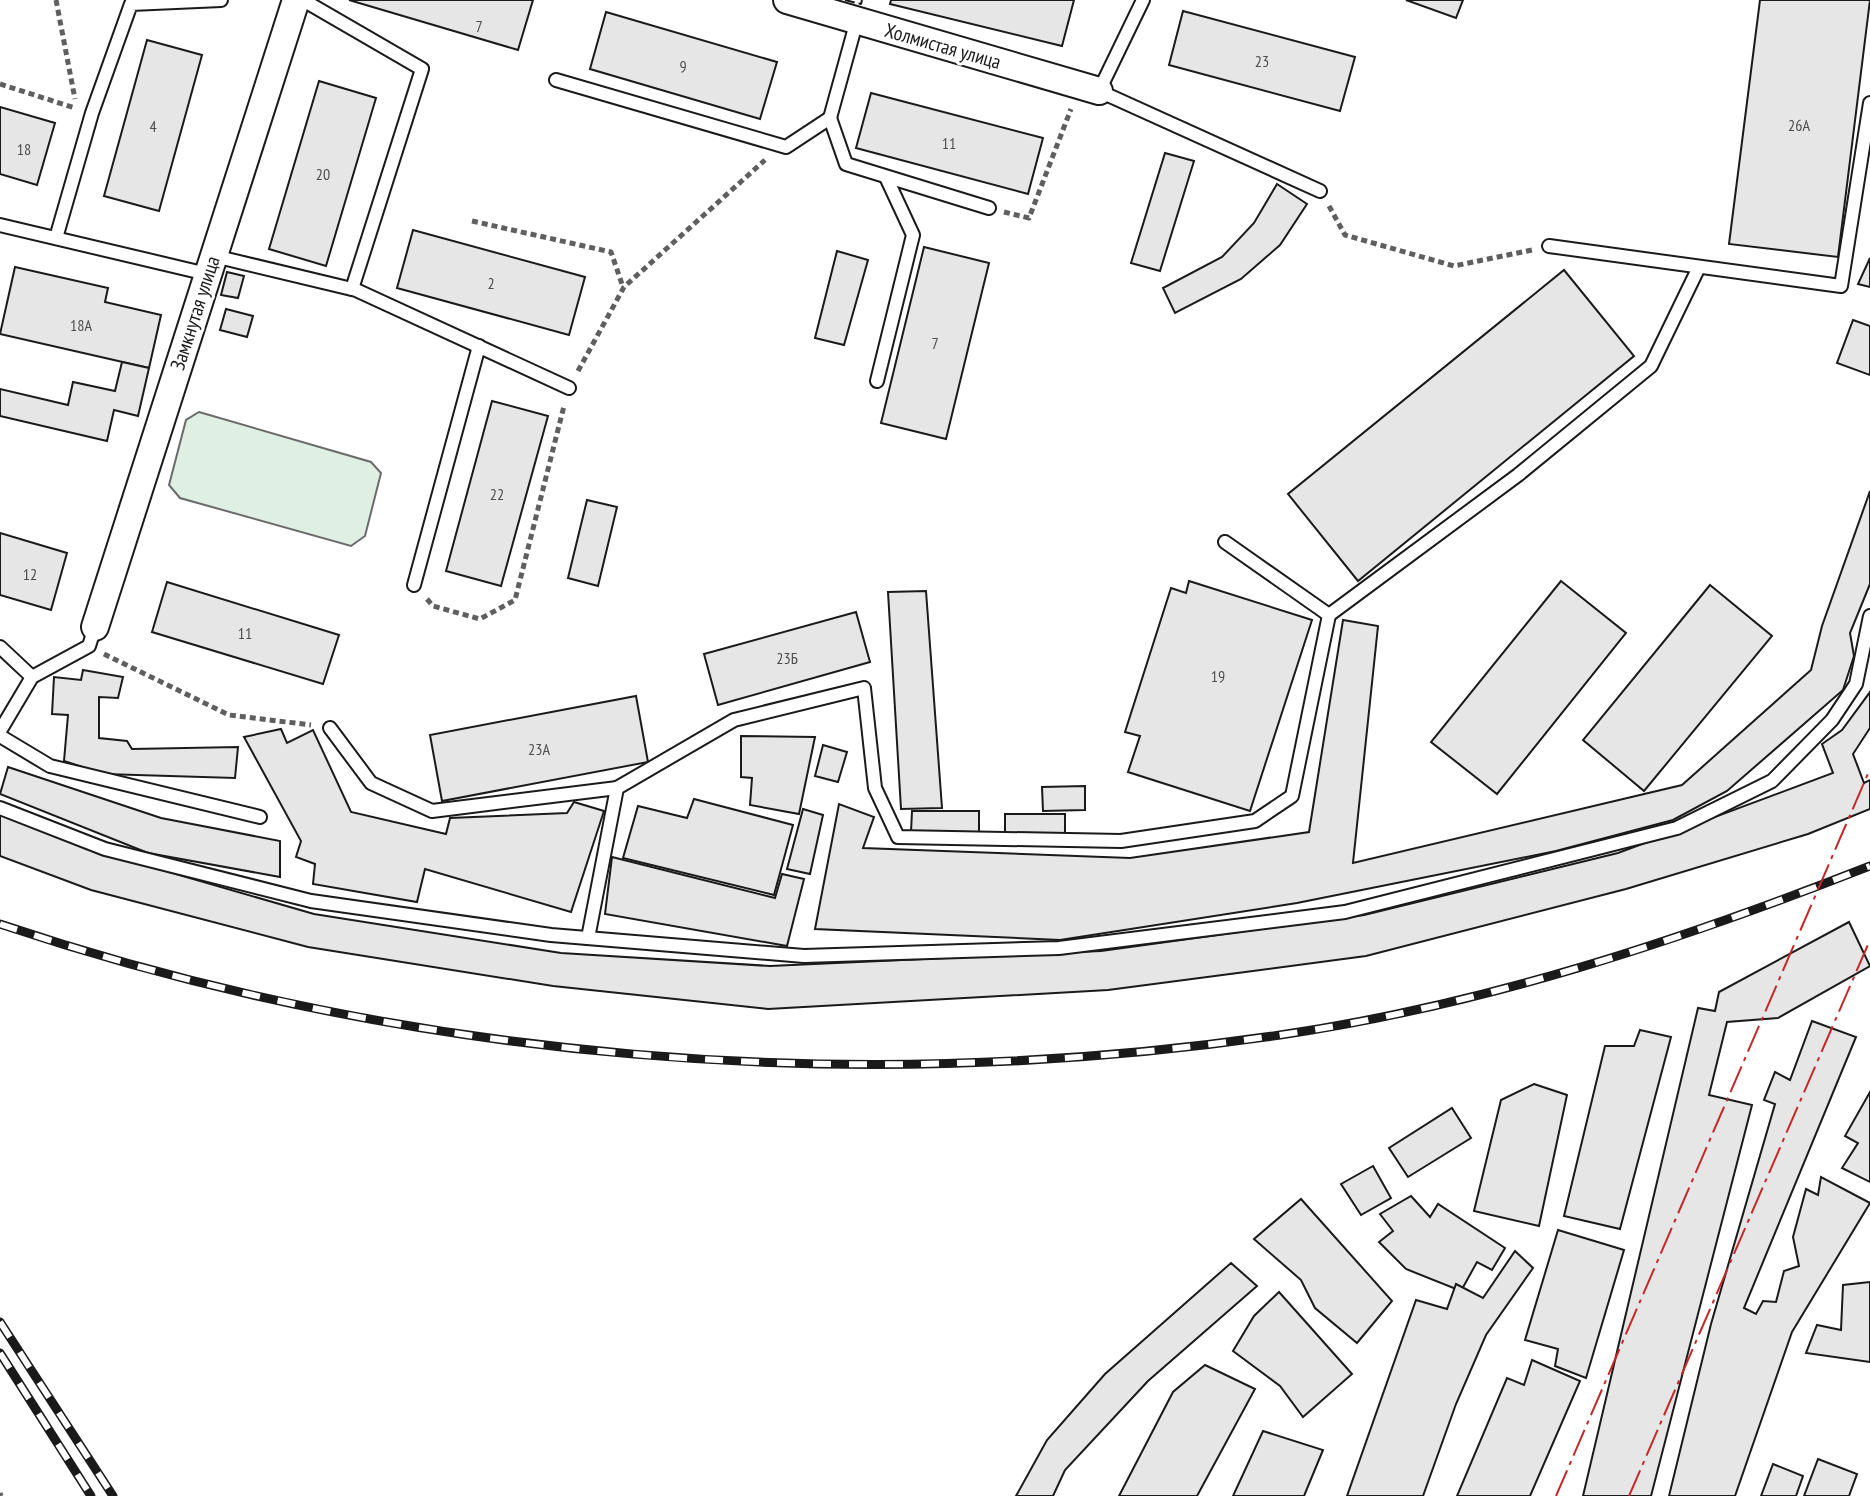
<svg xmlns="http://www.w3.org/2000/svg" width="1870" height="1496" viewBox="0 0 1870 1496" font-family="'PT Sans Narrow',sans-serif">
<rect width="100%" height="100%" fill="#fff"/>
<path fill="#e0efe3" stroke="#6a6a6a" stroke-width="2" d="M199 412 371 462 381 473 365 536 351 546 180 498 169 485 186 420Z"/>
<g fill="#e6e6e6" stroke="#1a1a1a" stroke-width="2">
<path d="M349 0H533L518 50Z"/>
<path d="M891 0H1074L1062 46 890 4Z"/>
<path d="M1406 0H1463L1456 18Z"/>
<path d="M1760 0H1870L1838 257 1729 244Z"/>
<path d="M1183 11 1355 57 1340 111 1169 65Z"/>
<path d="M606 12 777 62 760 119 590 69Z"/>
<path d="M147 40 202 55 159 211 104 196Z"/>
<path d="M319 81 376 98 326 266 269 249Z"/>
<path d="M871 93 1043 138 1028 194 856 148Z"/>
<path d="M0 107 55 123 37 185 0 174Z"/>
<path d="M1165 153 1194 161 1160 271 1131 263Z"/>
<path d="M1277 184 1307 204 1280 245 1241 279 1175 313 1163 288 1222 257 1254 223Z"/>
<path d="M413 230 585 277 569 335 397 288Z"/>
<path d="M924 247 989 263 946 439 881 423Z"/>
<path d="M837 251 868 260 844 345 815 338Z"/>
<path d="M1870 258V287L1858 284Z"/>
<path d="M15 267 108 288 105 302 161 315 149 368 0 334Z"/>
<path d="M1564 270 1634 356 1358 581 1288 494Z"/>
<path d="M227 272 244 276 238 298 221 295Z"/>
<path d="M226 309 253 316 247 337 220 330Z"/>
<path d="M1853 320 1870 326V375L1837 363Z"/>
<path d="M122 362 149 368 138 416 114 410 107 441 0 416V389L68 405 73 382 115 391Z"/>
<path d="M492 401 548 416 501 586 446 571Z"/>
<path d="M1870 491V584L1850 633 1854 656 1843 690 1727 791 1673 820 1556 851 1297 903 1060 940 815 929 839 804 874 817 863 848 1130 858 1309 832 1343 620 1378 626 1353 863 1682 785 1811 670 1822 626Z"/>
<path d="M587 500 617 507 598 586 568 578Z"/>
<path d="M0 533 67 553 51 610 0 595Z"/>
<path d="M1189 581 1312 620 1250 811 1128 772 1140 736 1125 732 1171 588 1186 593Z"/>
<path d="M1561 581 1626 633 1497 794 1431 742Z"/>
<path d="M167 582 339 635 323 684 152 632Z"/>
<path d="M1710 585 1772 636 1644 791 1583 740Z"/>
<path d="M926 591 942 808 901 809 888 592Z"/>
<path d="M856 612 870 662 718 705 704 654Z"/>
<path d="M83 670 123 677 118 698 99 697V738L127 741 132 749 238 747 235 778 104 774 64 761 68 715 52 714 54 677 81 680Z"/>
<path d="M1870 692V728L1853 754 1864 783 1870 780V809L1808 834 1626 889 1366 956 1108 990 768 1009 553 986 308 947 91 890 0 856V814L100 852 314 914 561 953 770 966 1101 951 1364 915 1618 853 1833 773 1822 744 1842 730Z"/>
<path d="M636 696 648 762 442 801 430 735Z"/>
<path d="M281 729 287 743 313 730 351 812 446 834 450 818 567 813 574 802 604 811 571 912 425 869 417 902 313 884 315 864 296 857 301 841 244 737Z"/>
<path d="M741 736 815 737 799 814 750 805 752 778 741 777Z"/>
<path d="M823 745 847 752 838 782 815 776Z"/>
<path d="M8 767 161 818 280 841V877L148 853 0 794Z"/>
<path d="M1085 786V810L1043 811 1042 787Z"/>
<path d="M694 799 793 825 774 895 623 858 638 806 687 818Z"/>
<path d="M803 809 823 815 810 874 787 869Z"/>
<path d="M912 811H979V832H911Z"/>
<rect x="1005" y="814" width="60" height="20"/>
<path d="M612 857 775 898 782 874 804 879 787 946 605 914Z"/>
<path d="M1849 922 1870 966 1778 1018 1727 1022 1709 1095 1752 1105 1651 1496H1583L1698 1008 1715 1011 1719 992Z"/>
<path d="M1812 1021 1856 1037 1744 1308 1756 1314 1763 1301 1776 1302 1784 1271 1799 1266 1793 1237 1806 1189 1818 1195 1821 1177 1870 1203 1792 1332 1735 1496H1669L1711 1324 1775 1104 1764 1100 1775 1072 1790 1080Z"/>
<path d="M1640 1030 1671 1037 1620 1229 1564 1216 1605 1046H1634Z"/>
<path d="M1534 1084 1567 1095 1539 1226 1474 1211 1501 1100Z"/>
<path d="M1870 1092V1182L1842 1168 1858 1143 1845 1136Z"/>
<path d="M1452 1108 1471 1138 1408 1177 1389 1148Z"/>
<path d="M1373 1166 1391 1198 1361 1215 1341 1184Z"/>
<path d="M1411 1196 1430 1217 1438 1204 1505 1248 1492 1270 1477 1262 1461 1291 1406 1269 1379 1242 1393 1231 1380 1214Z"/>
<path d="M1301 1199 1392 1301 1357 1343 1315 1308 1301 1280 1254 1239Z"/>
<path d="M1558 1230 1624 1250 1586 1378 1555 1366 1558 1349 1525 1340Z"/>
<path d="M1515 1251 1533 1268 1486 1335 1456 1404 1423 1496H1347L1416 1300 1447 1309 1456 1284 1483 1298Z"/>
<path d="M1231 1263 1257 1286 1148 1381 1065 1470 1053 1496H1016L1047 1440 1105 1374Z"/>
<path d="M1870 1282V1362L1806 1353 1817 1325 1841 1330 1843 1285Z"/>
<path d="M1279 1292 1352 1374 1303 1417 1280 1386 1233 1351 1254 1316Z"/>
<path d="M1532 1360 1580 1381 1530 1496H1457L1507 1378 1524 1385Z"/>
<path d="M1205 1365 1255 1389 1197 1496H1119L1173 1392Z"/>
<path d="M1263 1431 1323 1450 1304 1496H1233Z"/>
<path d="M1818 1459 1857 1474 1849 1496H1804Z"/>
<path d="M1773 1464 1803 1476 1796 1496H1761Z"/>
</g>
<g fill="none" stroke-linecap="round" stroke-linejoin="round">
<defs>
<g id="service">
<path d="M303 0 422 69 352 289"/>
<path d="M1143 0 1099 91 1320 191"/>
<path d="M556 80 786 147 830 118 846 164 989 208"/>
<path d="M830 118 857 20"/>
<path d="M0 225 207 274"/>
<path d="M56 238 92 113 131 4 221 0"/>
<path d="M1549 246 1841 286 1870 103"/>
<path d="M214 256 356 290 569 388"/>
<path d="M877 381 913 235 886 177"/>
<path d="M414 585 479 346"/>
<path d="M1329 615 1518 475 1651 366 1699 267"/>
<path d="M0 647 32 677"/>
<path d="M330 728 371 783 432 811 617 788"/>
<path d="M0 731 32 677 89 646 95 627"/>
<path d="M0 736 50 766 260 817"/>
<path d="M0 808 105 849 311 901 551 935 804 956 1059 948 1345 912 1677 828 1772 781 1832 720 1856 684 1870 616"/>
<path d="M588 938 617 788 734 720 864 688 875 788 898 837 1121 841 1255 821 1292 796 1329 615 1225 542"/>
</g>
<g id="minor">
<path d="M787 0 1099 91"/>
<path d="M95 627 296 0"/>
</g>
</defs>
<use href="#service" stroke="#1a1a1a" stroke-width="16"/>
<use href="#minor" stroke="#1a1a1a" stroke-width="30"/>
<g stroke="#5f5f5f" stroke-width="5" stroke-dasharray="6 4" stroke-linecap="butt">
<path d="M56 0 75 99"/>
<path d="M0 84 75 108"/>
<path d="M1329 206 1345 235 1454 266 1532 250"/>
<path d="M1004 212 1029 218 1071 109"/>
<path d="M472 221 611 252 623 287"/>
<path d="M578 371 624 287 765 160"/>
<path d="M427 599 433 606 480 619 515 600 564 406"/>
<path d="M104 654 229 715 311 725"/>
<path d="M0 1493 1 1496"/>
</g>
<use href="#service" stroke="#fff" stroke-width="12"/>
<use href="#minor" stroke="#fff" stroke-width="26"/>
<defs>
<g id="rail">
<path d="M0 924C408 1061 855 1097 1280 1035 1484 1005 1679 941 1870 866"/>
<path d="M0 1322 113 1496"/>
<path d="M0 1353 91 1496"/>
</g>
</defs>
<use href="#rail" stroke="#1a1a1a" stroke-width="9"/>
<use href="#rail" stroke="#fff" stroke-width="6" stroke-dasharray="18" stroke-linecap="butt"/>
<path stroke="#1a1a1a" stroke-width="2" stroke-dasharray="10 4" stroke-linecap="butt" d="M845 0 861 4 862 0"/>
<g stroke="#c62828" stroke-width="2" stroke-dasharray="28 6 4 6" stroke-linecap="butt">
<path d="M1556 1496 1870 769"/>
<path d="M1629 1496 1870 940"/>
</g>
</g>
<g text-anchor="middle" dominant-baseline="central" stroke-width="6" stroke-linejoin="round" paint-order="stroke">
<g font-size="16" fill="#4d4d4d">
<text x="479" y="26">7</text>
<text x="1262" y="61">23</text>
<text x="683" y="66">9</text>
<text x="1799" y="125">26А</text>
<text x="153" y="126">4</text>
<text x="949" y="143">11</text>
<text x="24" y="149">18</text>
<text x="323" y="174">20</text>
<text x="491" y="283">2</text>
<text x="81" y="325">18А</text>
<text x="935" y="343">7</text>
<text x="497" y="494">22</text>
<text x="30" y="574">12</text>
<text x="245" y="633">11</text>
<text x="787" y="658">23Б</text>
<text x="1218" y="676">19</text>
<text x="539" y="749">23А</text>
</g>
<g font-size="20" fill="#1a1a1a" stroke="#fff">
<text transform="translate(943 46) rotate(16)">Холмистая улица</text>
<text transform="translate(195 313) rotate(-72)">Замкнутая улица</text>
</g>
</g>
</svg>
